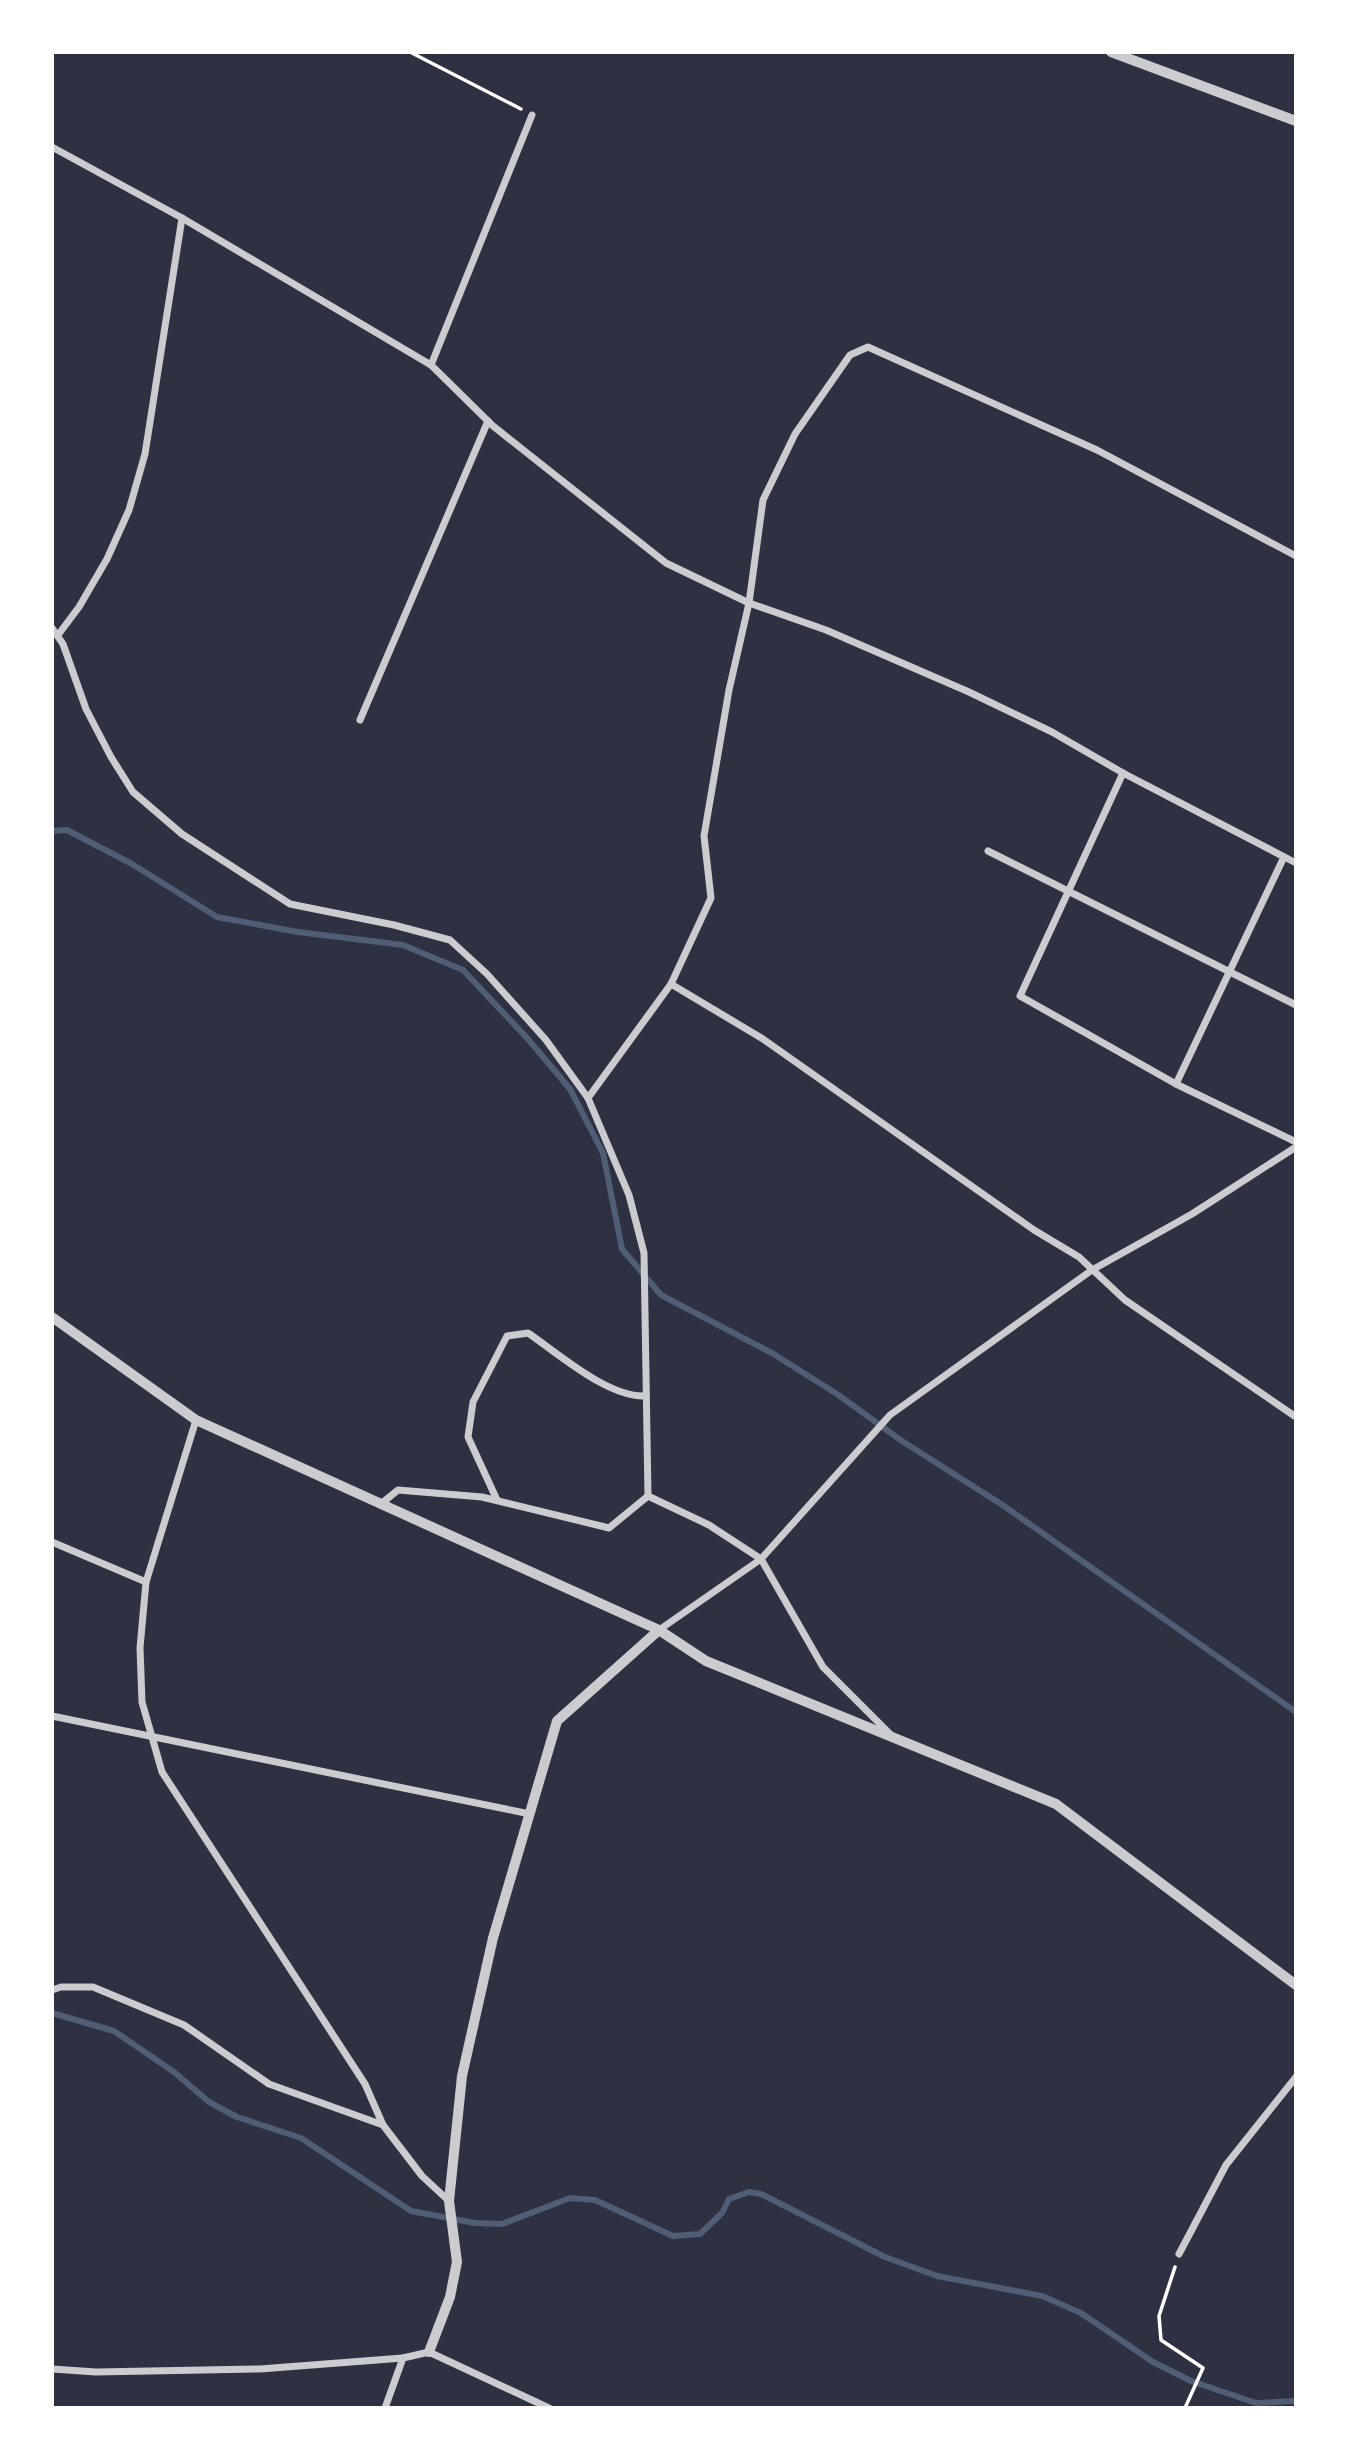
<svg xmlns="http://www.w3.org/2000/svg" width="1348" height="2460" viewBox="0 0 1348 2460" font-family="'Source Serif 4',serif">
<rect width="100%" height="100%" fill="#2d3142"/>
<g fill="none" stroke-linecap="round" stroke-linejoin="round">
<g stroke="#4f5d75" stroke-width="6">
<path d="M52 831 67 830 132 864 217 917 298 932 403 945 463 970 528 1039 570 1089 603 1153 622 1249 661 1295 772 1353 837 1394 902 1441 1004 1506 1296 1712"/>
<path d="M52 2013 114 2031 174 2072 209 2102 237 2117 301 2138 411 2211 475 2223 502 2224 570 2198 595 2200 673 2236 700 2234 722 2213 729 2199 749 2192 761 2194 885 2257 937 2276 1042 2296 1081 2313 1153 2362 1191 2381 1256 2403 1296 2401"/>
</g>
<g stroke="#fff" stroke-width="3.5">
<path d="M410 52 521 109"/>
<path d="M1175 2267 1159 2316 1161 2340 1203 2368 1185 2408"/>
</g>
<g stroke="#caccd0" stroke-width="7">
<path d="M52 147 182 218 431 365 493 426 666 563 749 603 826 630 969 692 1052 732 1123 773 1296 863"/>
<path d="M431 365 532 115"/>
<path d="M52 628 63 644 86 709 111 757 133 792 182 834 290 904 394 925 450 940 487 974 546 1040 588 1098 629 1195 644 1253 648 1496 709 1525 761 1559 823 1667 890 1734"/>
<path d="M58 635 79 607 107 559 129 510 145 454 182 218"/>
<path d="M360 720 488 421"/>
<path d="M1123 773 1020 996 1176 1084 1296 1142"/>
<path d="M988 851 1296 1005"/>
<path d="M671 984 763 1039 1034 1230 1079 1257 1125 1300 1296 1417"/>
<path d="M1176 1084 1284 857"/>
<path d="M588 1098 671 984 711 898 704 836 729 690 749 603 763 500 795 434 850 355 868 347 1097 450 1296 556"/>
<path d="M196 1420 146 1582 140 1648 142 1702 162 1772 365 2084 383 2125 422 2176 449 2201"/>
<path d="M497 1500 468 1437 473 1402 507 1336 528 1333C559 1354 607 1397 645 1396"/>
<path d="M382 1503 398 1490 482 1497 609 1528 648 1496"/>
<path d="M52 1542 146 1582"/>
<path d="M659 1630 761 1559 890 1415 1092 1270 1192 1214 1296 1147"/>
<path d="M52 1716 530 1814"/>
<path d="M52 1990 61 1987H93L184 2025 269 2084 383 2125"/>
<path d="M1179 2254 1226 2165 1296 2077"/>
<path d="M52 2369 96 2372 260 2369 403 2358"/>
<path d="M385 2408 403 2358 429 2352 549 2408"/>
</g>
<g stroke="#caccd0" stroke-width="10">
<path d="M1111 52 1296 121"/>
<path d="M52 1317 196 1420 659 1630 706 1661 1056 1804 1296 1985"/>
<path d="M429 2352 450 2297 457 2262 449 2201 462 2076 493 1938 557 1721 659 1630"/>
</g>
</g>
<rect width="1348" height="2460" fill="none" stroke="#ffffff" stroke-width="108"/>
</svg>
